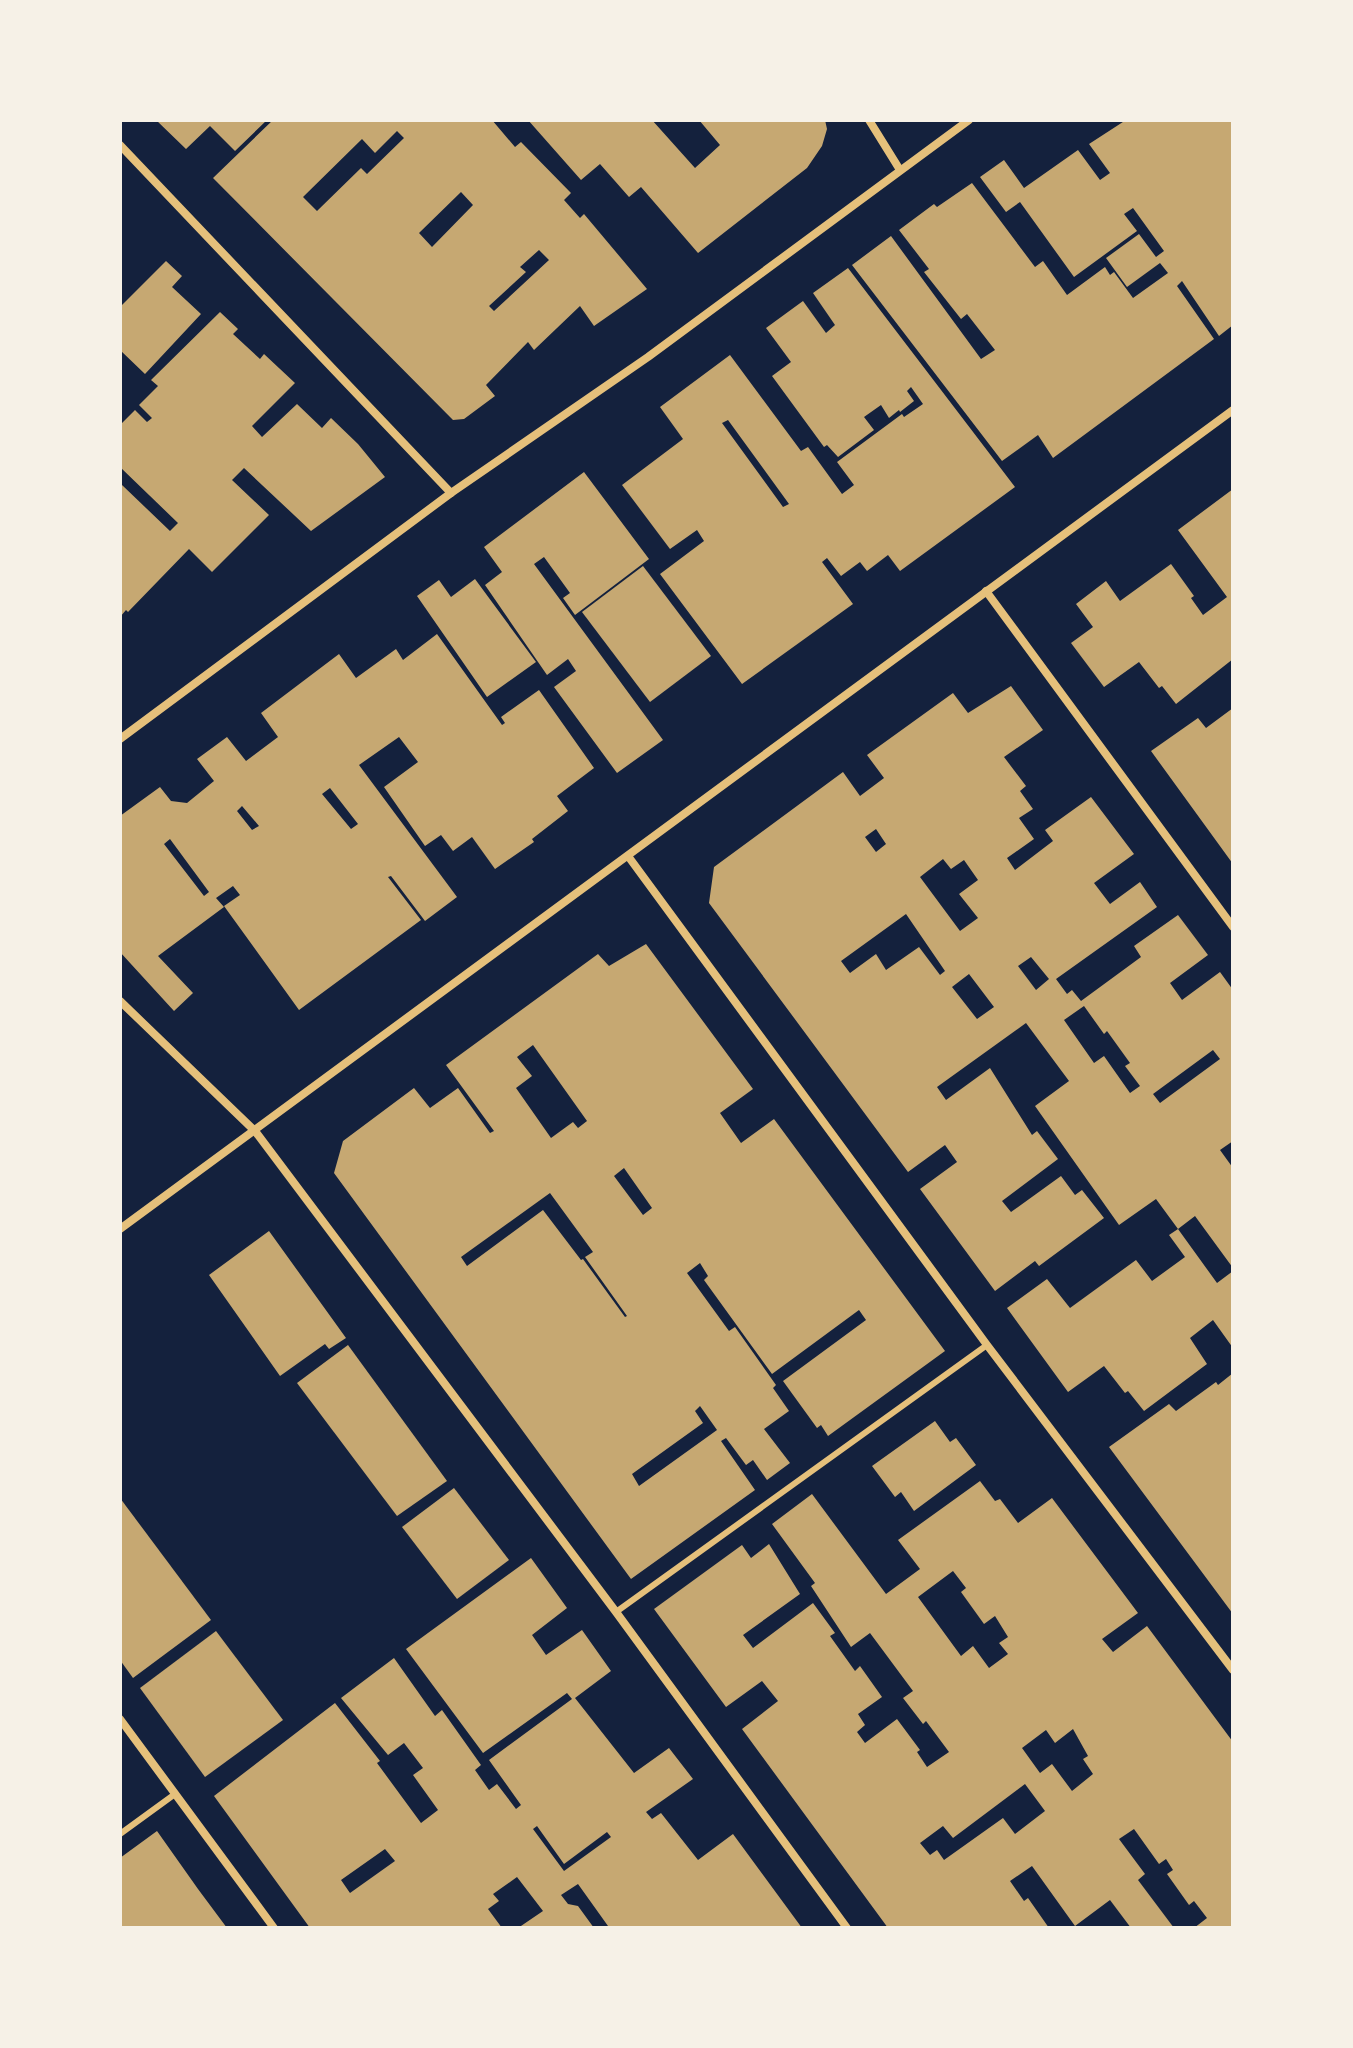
<svg xmlns="http://www.w3.org/2000/svg" width="1353" height="2048" viewBox="0 0 1353 2048" font-family="Jost,sans-serif">
<rect width="100%" height="100%" fill="#14213d"/>
<g fill="#c6a872" fill-rule="evenodd">
<path d="M156 120H267L235 151 210 126 186 149Z"/>
<path d="M273 120H404L407 122 409 120H492L515 147 521 142 571 193 564 200 580 218 584 214 647 289 594 326 580 306 534 350 528 342 486 385 495 396 464 419 453 420 213 178ZM397 131 404 138 367 174 361 168 317 211 303 197 362 139 375 153ZM461 192 473 205 432 247 419 233ZM539 250 549 260 494 311 489 306 526 272 520 267Z"/>
<path d="M528 120H652L695 168 720 145 699 120H825L827 129 822 146 807 168 698 253 641 187 629 197 600 164 581 180Z"/>
<path d="M1126 120H1233L1231 153 1233 156V325L1219 336 1182 281 1177 286 1214 339 1053 458 1038 435 1002 461 852 265 891 236 981 359 995 350 967 314 961 319 924 272 929 269 899 230 934 204 937 207 972 183 1035 267 1043 261 1067 295 1105 267 1110 275 1114 272 1133 298 1168 273 1160 263 1127 287 1106 258 1139 234 1156 257 1164 251 1133 208 1124 214 1137 231 1074 277 1020 202 1006 212 980 177 1004 160 1024 188 1078 150 1100 180 1110 173 1089 144Z"/>
<path d="M166 261 182 276 172 287 201 314 145 374 120 350V307Z"/>
<path d="M848 268 1015 487 900 571 888 555 867 571 860 562 841 576 827 558 822 562 853 604 742 684 660 574 704 541 697 530 670 549 622 485 683 439 660 407 730 355 801 451 808 447 842 494 854 485 837 462 902 414 904 417 923 404 911 387 907 391 914 401 900 412 899 410 889 418 881 405 864 417 874 430 838 457 827 445 824 447 772 376 791 362 766 328 803 301 826 333 835 325 813 293ZM728 420 789 504 783 507 722 423Z"/>
<path d="M220 312 238 329 233 334 260 359 264 354 295 383 252 426 262 437 297 404 322 428 331 418 358 444 385 477 311 531 244 468 232 480 269 515 212 572 189 549 128 612 126 610 120 617V487L122 485 170 531 178 523 120 467V425L135 410 147 422 152 418 139 405 158 386 151 380Z"/>
<path d="M584 472 649 559 575 615 563 598 570 593 544 557 534 564 663 740 617 773 554 687 576 671 568 659 547 675 485 585 502 572 484 547Z"/>
<path d="M1233 489V659L1176 704 1162 686 1159 688 1139 662 1104 687 1071 643 1093 627 1076 604 1106 581 1120 601 1171 564 1194 596 1191 598 1203 615 1227 597 1178 530Z"/>
<path d="M643 566 711 656 650 702 582 612Z"/>
<path d="M475 579 536 662 487 697 417 596 439 580 451 597Z"/>
<path d="M437 634 502 725 505 723 501 717 539 690 594 768 557 796 568 811 532 839 534 842 495 869 472 837 453 851 441 835 425 846 384 787 418 762 399 737 359 765 457 897 425 921 391 876 388 877 421 920 299 1010 224 906 240 895 233 886 216 898 224 907 158 956 193 993 174 1011 120 952V816L160 787 171 801 187 803 214 781 197 759 227 737 246 761 278 737 261 713 339 654 356 678 396 649 403 660ZM330 788 358 824 351 829 322 794ZM242 806 259 826 252 830 237 811ZM170 839 209 892 204 896 164 844Z"/>
<path d="M1011 686 1043 730 1004 757 1026 786 1020 791 1033 809 1019 818 1034 839 1007 858 1015 870 1053 841 1045 830 1091 797 1134 854 1094 883 1110 904 1140 882 1157 907 1056 979 1067 994 1072 990 1081 1001 1141 957 1134 946 1178 915 1208 955 1170 983 1182 1000 1220 972 1233 990V1141L1220 1150 1233 1168V1268L1195 1216 1178 1229 1156 1199 1119 1225 1035 1106 1069 1081 1026 1023 937 1087 946 1100 990 1068 1032 1135 1037 1131 1058 1159 1002 1201 1011 1212 1061 1176 1075 1195 1082 1190 1104 1218 1039 1266 1035 1261 995 1291 920 1189 957 1162 945 1145 908 1172 709 903 714 867 843 772 860 796 884 778 867 755 953 693 968 713ZM876 829 886 844 876 852 865 837ZM943 859 951 869 964 860 978 880 959 894 978 918 960 931 920 877ZM906 914 945 971 940 975 919 947 886 970 876 954 850 973 841 961ZM1031 957 1049 979 1036 990 1018 966ZM969 974 994 1007 977 1019 952 987ZM1084 1006 1104 1034 1107 1031 1130 1063 1125 1066 1140 1086 1130 1093 1104 1056 1094 1063 1064 1020ZM1213 1050 1220 1059 1160 1103 1153 1094Z"/>
<path d="M1233 708V864L1151 751 1198 718 1206 728Z"/>
<path d="M646 944 753 1089 720 1113 741 1143 774 1119 945 1351 828 1436 821 1425 817 1428 783 1381 866 1320 859 1310 772 1374 704 1280 708 1276 700 1263 687 1273 729 1331 735 1327 776 1385 773 1388 789 1411 764 1429 790 1463 767 1480 753 1460 746 1465 726 1438 721 1441 755 1490 631 1579 334 1173 343 1141 414 1088 430 1108 458 1088 490 1133 494 1131 446 1065 598 954 609 966ZM533 1045 587 1121 578 1128 573 1122 551 1138 516 1088 532 1076 517 1057ZM624 1168 652 1208 643 1215 614 1176ZM550 1193 593 1252 585 1257 627 1316 625 1317 583 1259 581 1260 543 1210 467 1266 461 1257ZM700 1406 717 1430 639 1486 632 1474 703 1423 695 1411Z"/>
<path d="M1178 1229 1217 1283 1233 1271V1348L1213 1320 1190 1338 1207 1364 1144 1411 1128 1391 1125 1393 1104 1366 1068 1392 1007 1308 1047 1279 1070 1308 1136 1260 1152 1281 1185 1257 1169 1235Z"/>
<path d="M269 1231 346 1338 329 1349 325 1344 280 1376 209 1275Z"/>
<path d="M348 1345 447 1481 397 1516 297 1383Z"/>
<path d="M1233 1373V1614L1109 1447 1169 1404 1176 1411 1216 1382 1218 1385Z"/>
<path d="M935 1421 950 1442 956 1438 976 1465 914 1511 901 1492 895 1497 872 1466Z"/>
<path d="M980 1481 995 1501 1000 1499 1018 1523 1052 1498 1138 1613 1102 1639 1113 1652 1147 1626 1233 1742V1928H1194L1207 1918 1194 1901 1189 1905 1167 1874 1173 1870 1166 1859 1159 1864 1134 1829 1119 1839 1145 1874 1138 1880 1174 1928H1131L1110 1900 1075 1926 1032 1866 1010 1881 1024 1901 1028 1898 1049 1928H888L742 1729 778 1701 762 1681 726 1707 654 1609 742 1545 751 1558 769 1544 800 1594 743 1635 753 1648 813 1603 835 1633 830 1636 855 1671 860 1666 882 1697 858 1714 865 1725 857 1732 865 1743 897 1719 920 1750 917 1752 927 1767 949 1752 926 1721 923 1724 903 1698 913 1691 870 1633 851 1647 811 1586 815 1583 772 1524 812 1494 886 1594 920 1569 898 1540ZM953 1571 966 1588 961 1592 984 1624 995 1616 1008 1637 999 1643 1008 1654 989 1668 973 1646 961 1656 918 1597ZM1073 1729 1088 1756 1083 1759 1093 1774 1072 1791 1052 1764 1040 1773 1022 1748 1046 1730 1055 1743ZM1025 1784 1045 1811 1015 1834 1003 1818 944 1860 937 1850 930 1855 920 1843 943 1826 953 1838Z"/>
<path d="M454 1488 509 1560 457 1599 402 1527Z"/>
<path d="M120 1498 211 1620 133 1678 120 1660Z"/>
<path d="M531 1558 567 1608 532 1635 546 1655 582 1630 611 1671 575 1698 634 1773 669 1748 693 1779 646 1812 652 1819 661 1813 698 1860 733 1834 802 1928H605L608 1926 578 1884 561 1895 568 1904 578 1906 594 1928H518L543 1911 517 1877 493 1894 499 1901 488 1909 502 1928H310L214 1796 335 1703 380 1761 377 1763 421 1823 438 1810 413 1775 423 1768 404 1743 388 1755 341 1698 394 1658 435 1716 442 1710 481 1765 475 1770 489 1790 497 1784 516 1809 521 1805 489 1760 572 1699 567 1693 483 1753 406 1649ZM537 1826 564 1864 607 1832 611 1837 564 1871 533 1829ZM385 1849 395 1861 350 1893 341 1880Z"/>
<path d="M216 1631 283 1720 205 1777 140 1688Z"/>
<path d="M157 1831 198 1889 227 1928H120V1858Z"/>
</g>
<g fill="none" stroke-linecap="round" stroke-linejoin="round">
<g stroke="#e5c07b" stroke-width="6">
<path d="M616 1612 987 1345"/>
<path d="M120 1834 175 1794"/>
</g>
<g stroke="#e5c07b" stroke-width="8">
<path d="M869 120 900 170"/>
<path d="M120 145 451 493"/>
<path d="M986 591 1233 927"/>
<path d="M120 739 451 493 648 357 969 120"/>
<path d="M628 856 987 1345 1233 1670"/>
<path d="M120 1001 255 1131 616 1612 847 1928"/>
<path d="M120 1229 1233 410"/>
<path d="M120 1719 274 1928"/>
</g>
</g>
<rect width="1353" height="2048" fill="none" stroke="#f6f1e7" stroke-width="244"/>
</svg>
